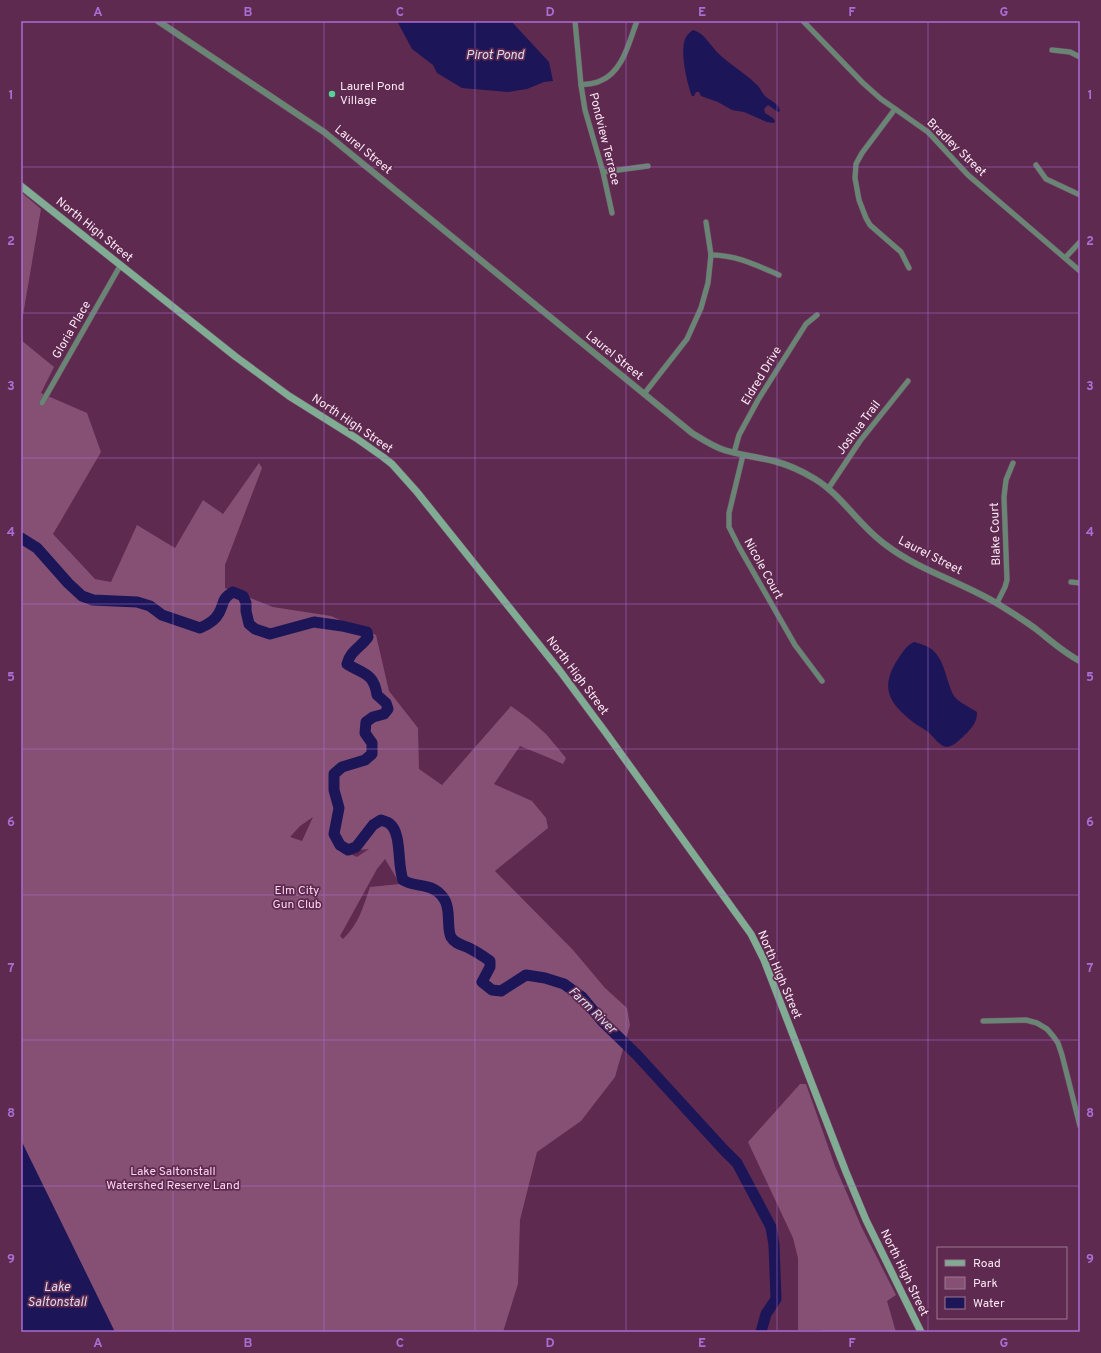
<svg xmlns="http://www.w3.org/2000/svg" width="1101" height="1353" viewBox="0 0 1101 1353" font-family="Overpass,sans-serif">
<rect width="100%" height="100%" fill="#5e2a4f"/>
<g fill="#865075" fill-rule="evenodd">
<path d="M21 192 41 209 21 327Z"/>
<path d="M21 340 54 367 41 393 87 413 101 452 53 534 95 579 111 582 137 525 175 548 203 500 223 514 259 463 262 468 225 565V588L273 607 331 616 376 635 389 691 418 728 419 769 442 785 511 706 529 719 546 734 566 758 563 764 547 757 520 746 494 784 532 801 546 818 548 828 495 871 573 950 605 988 627 1008 630 1025 615 1077 581 1121 537 1152 520 1220 518 1284 503 1332H21ZM313 817 302 841 290 837 300 826ZM369 849 357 857 348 853 359 850ZM385 859 400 884 370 887C363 907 359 924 343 939L340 936 377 869Z"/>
<path d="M800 1084H806L835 1166 862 1228 896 1295 887 1301 896 1332H826L821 1330H798V1258L793 1238 748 1142Z"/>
</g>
<g fill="#1c1658">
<path d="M397 21H511L549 62 553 81 544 82 527 89 508 92 462 88 437 73 433 65 412 49Z"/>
<path d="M693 30C706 34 710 46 720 55 731 65 745 73 756 84 760 87 762 93 765 96 770 101 779 103 780 111L778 112 768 105 764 109 765 113 773 118 775 121 774 123 767 122 744 112 732 110 718 102 701 96 699 92H696L694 96H692C687 84 679 49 686 37 688 34 690 32 693 30Z"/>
<path d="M914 642C918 643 922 644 926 646 945 654 945 680 954 696 959 703 970 707 977 712 977 722 973 726 967 733 961 738 955 746 947 747 940 747 933 736 928 732 923 728 918 726 913 722 890 704 880 689 896 662 901 655 905 646 914 642Z"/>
<path d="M21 1140 115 1332H21Z"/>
</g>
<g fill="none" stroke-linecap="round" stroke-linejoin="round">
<path stroke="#1c1658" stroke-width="11" d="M21 538 37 548 68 583 82 596 93 600 137 602 150 606 162 615 200 628C207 625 215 621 219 613 225 602 221 599 233 592L243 596 246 603V611L249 624 255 629 270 634 314 622 342 626 367 632 368 637C361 647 350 651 347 664 363 674 374 673 377 695L386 703 388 709 384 714 373 717 366 722 365 733 372 743V754L365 760 342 767 334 774V790L339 808 334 834 340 845 348 850 356 847 373 825 381 820C384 821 388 822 390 824 402 834 397 864 403 880 415 888 430 882 442 896 452 907 446 928 451 937 455 944 463 945 469 948 477 952 483 956 490 961V967L482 982 492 990 501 991 526 975 545 978 564 984 582 997 602 1021 637 1055 723 1149 737 1163 771 1227 774 1245 776 1299 766 1314 761 1332"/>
<defs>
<g id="minor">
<path d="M575 21 581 85 585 110 603 172 612 213"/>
<path d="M803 21 863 83 881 99 928 132 968 175 1080 271"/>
<path d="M1052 50 1070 52 1080 57"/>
<path d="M581 85C587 84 594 84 600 81 623 72 629 42 637 21"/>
<path d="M895 109 862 153 856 164 855 178 859 200 866 218 870 225 901 252 909 268"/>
<path d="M1036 165 1046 179 1080 195"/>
<path d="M603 172 648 166"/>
<path d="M711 255C736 255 756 265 779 275"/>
<path d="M1065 258 1080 242"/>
<path d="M644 394 687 339 701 308 708 283 711 255 706 222"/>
<path d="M42 403 120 266"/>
<path d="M734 453 739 435 758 400 806 324 817 315"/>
<path d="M743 455 729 513V527L739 547 795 645 822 681"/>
<path d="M828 489 860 441 908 381"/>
<path d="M1071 582 1080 583"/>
<path d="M997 603 1005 587 1007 580 1004 497 1006 480 1013 463"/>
<path d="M983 1021 1026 1020 1037 1023 1047 1029 1053 1036 1058 1043 1062 1055 1080 1126"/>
</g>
<path id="tertiary" d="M158 21 324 132 692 433C702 439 712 446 724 450 740 455 757 457 774 461 789 465 802 471 815 479 843 496 859 526 886 545 920 571 962 582 998 604 1011 612 1024 620 1036 629 1050 640 1064 653 1080 661"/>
<path id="secondary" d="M21 186 236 357 289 396 356 438 383 457 392 464 417 492 560 671 606 733 751 934 764 960 846 1172 866 1220 921 1332"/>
</defs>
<use href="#minor" stroke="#77486a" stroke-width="6"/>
<use href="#tertiary" stroke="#77486a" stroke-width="7"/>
<use href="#secondary" stroke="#77486a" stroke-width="8"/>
<use href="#minor" stroke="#698675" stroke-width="5"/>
<use href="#tertiary" stroke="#698675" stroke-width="6"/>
<use href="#secondary" stroke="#7fac93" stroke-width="7"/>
</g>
<path fill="none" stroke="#a86ed2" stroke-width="1" stroke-opacity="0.55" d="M173 21V1332M324 21V1332M475 21V1332M626 21V1332M777 21V1332M928 21V1332M21 167H1080M21 313H1080M21 458H1080M21 604H1080M21 749H1080M21 895H1080M21 1040H1080M21 1186H1080"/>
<circle fill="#53d396" stroke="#5e2a4f" stroke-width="1.5" cx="332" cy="94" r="4"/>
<g text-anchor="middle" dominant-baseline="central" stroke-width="3.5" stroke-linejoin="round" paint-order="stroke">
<g font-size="12" fill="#fce8f5" stroke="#5e2a4f" text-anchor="start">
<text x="340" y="87">Laurel Pond<tspan x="340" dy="14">Village</tspan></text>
</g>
<g font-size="12" fill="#fce8f5" stroke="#5e2a4f">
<text transform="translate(604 139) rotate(76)">Pondview Terrace</text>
<text transform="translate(956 148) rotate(44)">Bradley Street</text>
<text transform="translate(363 150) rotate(39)">Laurel Street</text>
<text transform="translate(94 230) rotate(39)">North High Street</text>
<text transform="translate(72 330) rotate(-60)">Gloria Place</text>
<text transform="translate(614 356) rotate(39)">Laurel Street</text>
<text transform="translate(762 376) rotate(-59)">Eldred Drive</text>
<text transform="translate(352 424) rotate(34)">North High Street</text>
<text transform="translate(859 428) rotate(-53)">Joshua Trail</text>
<text transform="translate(996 534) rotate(-92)">Blake Court</text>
<text transform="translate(930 556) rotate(27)">Laurel Street</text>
<text transform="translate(763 569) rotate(61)">Nicole Court</text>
<text transform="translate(577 676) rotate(53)">North High Street</text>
<text transform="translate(779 975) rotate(67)">North High Street</text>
<text transform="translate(904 1273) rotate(64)">North High Street</text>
</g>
<g font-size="12" fill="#fed5f0" stroke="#5e2a4f">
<text x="297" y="891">Elm City<tspan x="297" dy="14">Gun Club</tspan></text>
<text x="173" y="1172">Lake Saltonstall<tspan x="173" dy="14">Watershed Reserve Land</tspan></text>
</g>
<g font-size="13" font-style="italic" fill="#daddf2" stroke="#5e2a4f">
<text x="495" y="56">Pirot Pond</text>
<text transform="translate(592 1011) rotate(44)">Farm River</text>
<text x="57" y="1288">Lake<tspan x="57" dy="15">Saltonstall</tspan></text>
</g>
</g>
<rect width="1101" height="1353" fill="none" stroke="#5e2a4f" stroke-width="44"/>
<rect x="937" y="1247" width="130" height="72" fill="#5e2a4f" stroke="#9d7691"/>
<rect x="945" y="1260" width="20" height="6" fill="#7fac93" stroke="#9d7691"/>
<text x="973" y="1267" font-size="12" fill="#fce8f5">Road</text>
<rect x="945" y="1277" width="20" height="12" fill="#865075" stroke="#9d7691"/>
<text x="973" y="1287" font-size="12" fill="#fce8f5">Park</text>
<rect x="945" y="1297" width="20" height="12" fill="#1c1658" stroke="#9d7691"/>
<text x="973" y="1307" font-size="12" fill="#fce8f5">Water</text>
<rect x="22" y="22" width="1057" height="1309" fill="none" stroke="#a86ed2" stroke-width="1.5"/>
<g font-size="13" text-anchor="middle" font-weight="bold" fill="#a86ed2">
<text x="98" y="16">A</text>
<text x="248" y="16">B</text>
<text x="400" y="16">C</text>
<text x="550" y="16">D</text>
<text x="702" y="16">E</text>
<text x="852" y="16">F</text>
<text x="1004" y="16">G</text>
<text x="11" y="99">1</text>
<text x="1090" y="99">1</text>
<text x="11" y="245">2</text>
<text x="1090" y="245">2</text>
<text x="11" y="390">3</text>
<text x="1090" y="390">3</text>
<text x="11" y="536">4</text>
<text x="1090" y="536">4</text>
<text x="11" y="681">5</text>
<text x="1090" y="681">5</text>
<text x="11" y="826">6</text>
<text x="1090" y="826">6</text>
<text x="11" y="972">7</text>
<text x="1090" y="972">7</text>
<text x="11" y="1117">8</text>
<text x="1090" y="1117">8</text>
<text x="11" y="1263">9</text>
<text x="1090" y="1263">9</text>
<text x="98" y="1347">A</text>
<text x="248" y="1347">B</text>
<text x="400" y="1347">C</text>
<text x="550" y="1347">D</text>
<text x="702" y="1347">E</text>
<text x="852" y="1347">F</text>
<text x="1004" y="1347">G</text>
</g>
</svg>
